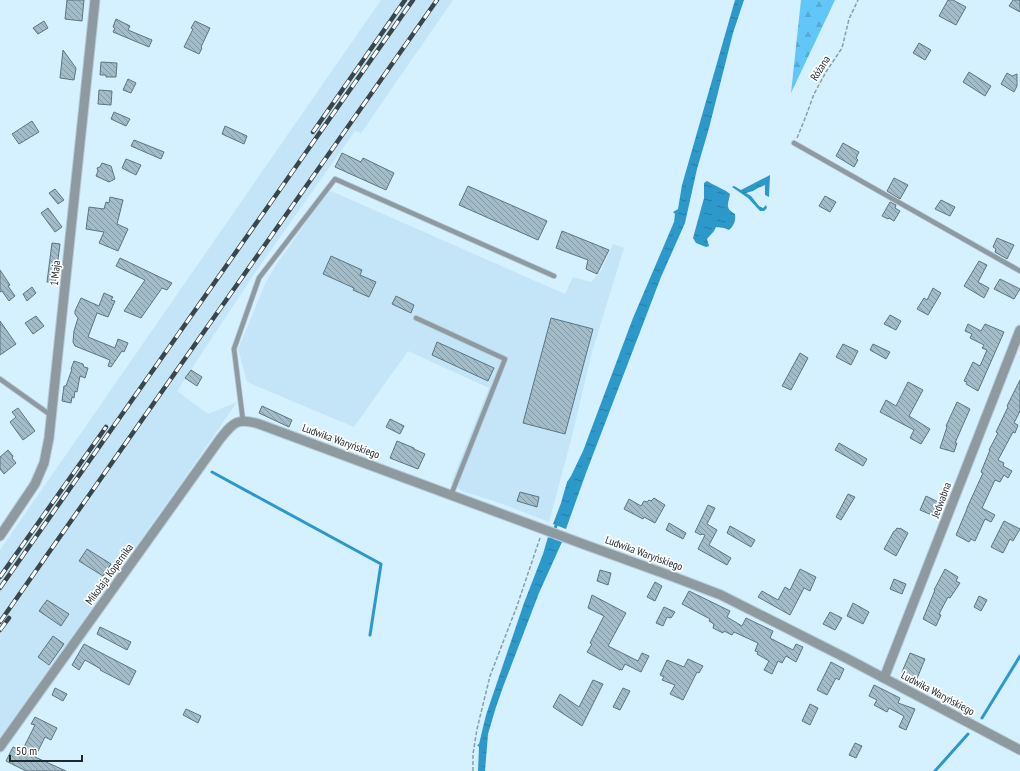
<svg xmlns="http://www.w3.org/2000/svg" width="1020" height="771" viewBox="0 0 1020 771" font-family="'PT Sans Narrow',sans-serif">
<defs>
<pattern id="forest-firs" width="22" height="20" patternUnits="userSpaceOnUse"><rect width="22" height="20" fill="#61c7f9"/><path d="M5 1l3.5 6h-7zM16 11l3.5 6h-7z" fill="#54abd6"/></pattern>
<pattern id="water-ripples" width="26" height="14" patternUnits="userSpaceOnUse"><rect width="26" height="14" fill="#2c99ca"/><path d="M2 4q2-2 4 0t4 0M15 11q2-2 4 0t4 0" fill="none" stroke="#257da4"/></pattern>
<pattern id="building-back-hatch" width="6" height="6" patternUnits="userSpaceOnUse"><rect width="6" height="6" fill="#a2bcca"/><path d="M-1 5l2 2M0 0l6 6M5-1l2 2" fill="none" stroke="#8399a4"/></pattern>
</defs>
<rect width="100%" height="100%" fill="#d5f0fe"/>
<g fill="#c4e5f8">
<path d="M381 0H453L361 133 355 131 252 277 177 391 208 414 237 402 186 476 0 737V550Z"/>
<path d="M331 191 565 294 573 277 591 282 601 271 613 244 624 248 592 352 571 440 549 522 500 503 462 491 451 483 489 388 408 351 354 427 247 382 238 349 266 282 276 265 326 194Z"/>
</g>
<path fill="url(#forest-firs)" d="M801 0H835L791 93Z"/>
<g fill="url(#water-ripples)">
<path d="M735 0H744L733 33 709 128 697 169 685 223 661 277 586 473 566 529 553 524 561 503 567 482 571 476 583 451 633 318 674 222 675 214 673 212 678 209 682 185Z"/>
<path d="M770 175 769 197 765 195V185L758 188 753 191 746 193 751 196 759 206 763 208 766 205 767 208 764 211H760L748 198 732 187 734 186 741 190Z"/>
<path d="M707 181C713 185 726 190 730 194 728 205 725 208 735 214 736 221 734 225 729 230L724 228 716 227 714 231 707 239 709 246 706 247 696 243 693 238 704 198V183Z"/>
<path d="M548 537 562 542 539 593 503 687 496 707 488 734 485 771H478L479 747 477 745 479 744 486 715 524 603 543 554Z"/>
</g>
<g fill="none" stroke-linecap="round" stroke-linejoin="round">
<g stroke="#2c99ca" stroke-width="3">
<path d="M212 472 381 564 370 635"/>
<path d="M550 542 557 523"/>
<path d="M982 718 1020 656"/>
<path d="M935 771 968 734"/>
</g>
</g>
<g fill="url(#building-back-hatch)" stroke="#5d7582">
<path d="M67 0H84L82 21 65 19Z"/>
<path d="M948 0H953L966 7 956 25 939 16Z"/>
<path d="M1013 0H1020V12L1009 6Z"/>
<path d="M116 19 130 26 128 30 152 40 149 47 113 32 115 28 113 27Z"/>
<path d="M44 21 48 28 38 34 33 28Z"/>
<path d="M195 21 210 28 201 47 202 48 199 54 184 47 193 29 191 28Z"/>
<path d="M919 43 931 50 925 60 913 53Z"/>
<path d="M63 50 76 68 74 80 60 78Z"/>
<path d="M101 62 117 63 116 77H106V75H100Z"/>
<path d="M969 72 991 86 985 96 963 82Z"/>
<path d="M1007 73 1012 76 1017 74V86L1014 92 1001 84Z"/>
<path d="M128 79 136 83 131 93 123 90Z"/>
<path d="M99 90 112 91 111 105 98 104Z"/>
<path d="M114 112 130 119 126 126 111 119Z"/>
<path d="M32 121 39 132 19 144 12 134Z"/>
<path d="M225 126 247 136 244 144 222 134Z"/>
<path d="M134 140 164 152 161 159 131 146Z"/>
<path d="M843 143 859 152 856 158 858 160 854 167 836 156Z"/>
<path d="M342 153 361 162 363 158 394 173 386 190 335 167Z"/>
<path d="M126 159 141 165 136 175 122 168Z"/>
<path d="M102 163 111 166 115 179 109 182 96 176 98 171 97 168 100 167Z"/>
<path d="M894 178 908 185 900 199 887 191Z"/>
<path d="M468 186 547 221 538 240 459 205Z"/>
<path d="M55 189 64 200 58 204 49 193Z"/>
<path d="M825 196 836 202 830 212 819 206Z"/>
<path d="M110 197 123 200 117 224 128 229 118 251 99 243 104 232 86 229 89 207 104 209 106 202 109 203Z"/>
<path d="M941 200 955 207 950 216 935 209Z"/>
<path d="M890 202 896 205 895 208 900 211 894 221 889 218 888 219 882 216Z"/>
<path d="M48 208 62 227 55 232 41 213Z"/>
<path d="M562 231 609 250 597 274 586 269 588 260 556 248Z"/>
<path d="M997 238 1014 245 1007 259 995 252 996 249 993 247Z"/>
<path d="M52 243 60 244 55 283 47 282Z"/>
<path d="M331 256 362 270 360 275 376 282 369 297 353 290 354 288 323 274Z"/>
<path d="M120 258 172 283 167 290 162 288 141 318 124 311 145 280 116 266Z"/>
<path d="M979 261 987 265 978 282 989 288 984 298 964 286Z"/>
<path d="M0 270 10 285 8 286 15 296 9 301 2 291 0 292Z"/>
<path d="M1000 279 1020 289 1014 299 994 289Z"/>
<path d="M32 287 36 293 27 301 23 294Z"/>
<path d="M933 288 941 293 928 315 917 309 924 298 927 300Z"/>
<path d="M104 293 113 297 111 300 115 301 108 317 97 313 88 337 115 348 118 339 128 343 124 352 122 351 111 367 108 366 110 360 75 346 73 342 74 331 78 318 75 314V311L81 298 99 306Z"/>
<path d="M396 296 414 305 411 313 392 304Z"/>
<path d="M890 315 901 321 896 330 884 324Z"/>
<path d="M36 316 44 326 33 334 25 323Z"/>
<path d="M551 318 593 329 565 434 523 423Z"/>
<path d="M0 321 16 344 0 355Z"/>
<path d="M968 324 981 331 985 324 1004 332 978 391 966 384 967 382 964 381 973 362 980 366 987 350 982 348 984 345 970 338 972 334 965 331Z"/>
<path d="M437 342 494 368 488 381 432 355Z"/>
<path d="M843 344 858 351 851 365 836 357Z"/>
<path d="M873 344 890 352 886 359 870 350Z"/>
<path d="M800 353 808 358 791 390 782 386Z"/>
<path d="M74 361 83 364 84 367 88 368 85 378 80 376 77 392 75 391 74 398 72 397 71 403 62 401 64 386H66L72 369H71Z"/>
<path d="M191 370 202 377 197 386 185 378Z"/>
<path d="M1020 380V411L1014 423 1018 425 1015 433 1013 432 998 460 1004 463 1003 466 1012 471 1008 478 1004 475 1000 482 995 480 982 508 995 515 991 522 985 519 975 541 971 539 969 542 956 535 967 509V508L983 473 981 472 990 450H989L998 433 996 432 1008 407 1007 406Z"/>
<path d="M908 382 923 390 909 416 930 429 921 444 910 438 914 430 880 412 886 400 896 406Z"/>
<path d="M957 402 970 409 955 443H957L954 452 940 448 947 427 946 426Z"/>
<path d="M262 406 292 420 289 427 259 413Z"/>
<path d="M18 408 35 431 23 440 10 422 16 417 12 412Z"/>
<path d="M390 419 404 426 400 434 386 427Z"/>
<path d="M397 441 414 448V449L425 454 418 469 390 458Z"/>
<path d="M839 443 867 459 863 466 835 450Z"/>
<path d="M8 450 13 456 12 458 16 463 4 474 0 469V457Z"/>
<path d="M520 492 539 497 537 507 517 501Z"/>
<path d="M848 494 855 497 841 520 836 517Z"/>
<path d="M926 496 940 503 934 516 920 510Z"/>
<path d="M654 498 665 505 655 523 644 517 643 519 624 509 629 499 641 506 644 501 647 502 649 500 651 501Z"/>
<path d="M708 505 715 508 707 524 717 530 709 545 731 558 727 565 698 549 705 535 702 534 701 535 695 532Z"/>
<path d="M1004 521 1020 529 1013 541 1010 539 1003 553 991 547Z"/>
<path d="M669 523 686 533 683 539 666 530Z"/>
<path d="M730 526 755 540 751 547 727 533Z"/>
<path d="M897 528 900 529V528L908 533 896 556 884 549 894 531H895Z"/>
<path d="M87 549 111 564 103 576 79 561Z"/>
<path d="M800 569 816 577 810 591 804 588 790 615 758 597 762 591 778 600 785 587 790 590Z"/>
<path d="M945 569 958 577 956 581 960 583 950 598 948 597 939 614 941 615 936 626 923 619 935 590H934Z"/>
<path d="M600 570 611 573 608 585 597 581Z"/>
<path d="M894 579 906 584 902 594 890 589Z"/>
<path d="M655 582 662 586 655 601 647 597Z"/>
<path d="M689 591 730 611 727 617 742 626 746 618 773 631 770 638 793 650 796 644 803 647 796 662 786 656 782 663 778 661 772 674 764 670 769 661 757 654 758 652 755 651 758 643 734 632 732 635 724 631 723 633 713 628 714 624 709 621 710 619 682 604Z"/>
<path d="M592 595 626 613 608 646 638 661 642 653 649 656 641 672 625 664 622 670 620 669V670L587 652 592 644 590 643 604 616 588 608Z"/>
<path d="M979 596 987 600 981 611 974 607Z"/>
<path d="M47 600 69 614 61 626 39 611Z"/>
<path d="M853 603 869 612 863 624 847 616Z"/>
<path d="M664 607 675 612 671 618 667 617 663 626 656 623Z"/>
<path d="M830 612 842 618 835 630 823 624Z"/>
<path d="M100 627 131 642 127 650 97 634Z"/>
<path d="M53 636 64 644 49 665 38 657Z"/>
<path d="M84 644 136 671 129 685 100 670 101 669 85 660 79 670 72 665Z"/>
<path d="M910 653 925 659 916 681 904 675 902 672Z"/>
<path d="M688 659 703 666 699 673 697 672 683 700 670 694 675 685 662 680 664 677 660 675 667 660 684 667Z"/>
<path d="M831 662 844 669 839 680 836 678 827 695 817 690Z"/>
<path d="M593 680 603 684 582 726 553 707 560 694 579 707Z"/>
<path d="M874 685 900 698 898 703 915 709 906 730 899 727 904 716 889 708 887 712 874 705 877 700 869 696Z"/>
<path d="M55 688 67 694 63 701 52 695Z"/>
<path d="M623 688 630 691 620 710 613 707Z"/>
<path d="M810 704 818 708 810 725 802 721Z"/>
<path d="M186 709 201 716 198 723 183 715Z"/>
<path d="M35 717 57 728 51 740 45 737 35 757 66 771H26L6 761 13 747 22 751 35 725 31 724Z"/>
<path d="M855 743 862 746 856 758 849 755Z"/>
</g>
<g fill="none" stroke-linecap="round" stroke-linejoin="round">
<defs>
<g id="service">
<path d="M794 143 1020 271"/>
<path d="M416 318 505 359 451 495"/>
<path d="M0 379 52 416"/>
<path d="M243 421 234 349 259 278 335 179 554 276"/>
</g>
<g id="minor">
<path d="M0 536 35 484 44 463 49 438 95 0"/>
<path d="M884 678 1020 330"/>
<path d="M0 747 220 439C233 423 237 417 259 424L583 544 674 577 721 595 846 658 1020 750"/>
</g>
</defs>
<use href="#service" stroke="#b4ccd8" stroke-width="6"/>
<use href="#minor" stroke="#b4ccd8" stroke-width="11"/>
<g stroke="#8a9ea9" stroke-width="1.5" stroke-dasharray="4 2" stroke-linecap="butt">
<path d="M797 138 806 116 814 94 826 72 842 48 849 19 858 0"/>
<path d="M473 771V754L477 729 490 676 517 606 540 538"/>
</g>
<use href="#service" stroke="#8f9aa0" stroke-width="4.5"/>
<use href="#minor" stroke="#8f9aa0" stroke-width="9"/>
<defs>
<g id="rail">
<path d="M313 132 405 0"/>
<path d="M0 577 106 427"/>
<path d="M0 588 413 0"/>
<path d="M0 622 437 0"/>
<path d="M0 630 9 618"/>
</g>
</defs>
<use href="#rail" stroke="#39464c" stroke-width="4.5"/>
<use href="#rail" stroke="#fff" stroke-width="3" stroke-dasharray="9" stroke-linecap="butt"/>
</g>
<g text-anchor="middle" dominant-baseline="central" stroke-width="3.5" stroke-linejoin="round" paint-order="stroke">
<g font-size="11" fill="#1d272c" stroke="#fff">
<text transform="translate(820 68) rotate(-58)">Różana</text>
<text transform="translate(55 273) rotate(-84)">1 Maja</text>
<text transform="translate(341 441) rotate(20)">Ludwika Waryńskiego</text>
<text transform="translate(941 500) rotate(-69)">Jedwabna</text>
<text transform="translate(644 553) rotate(20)">Ludwika Waryńskiego</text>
<text transform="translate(109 574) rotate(-54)">Mikołaja Kopernika</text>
<text transform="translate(938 693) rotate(28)">Ludwika Waryńskiego</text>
</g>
</g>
<path d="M10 755v6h72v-6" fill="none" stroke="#1d272c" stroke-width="2"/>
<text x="16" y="755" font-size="12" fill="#1d272c" stroke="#ffffff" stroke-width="3" paint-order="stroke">50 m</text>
</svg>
